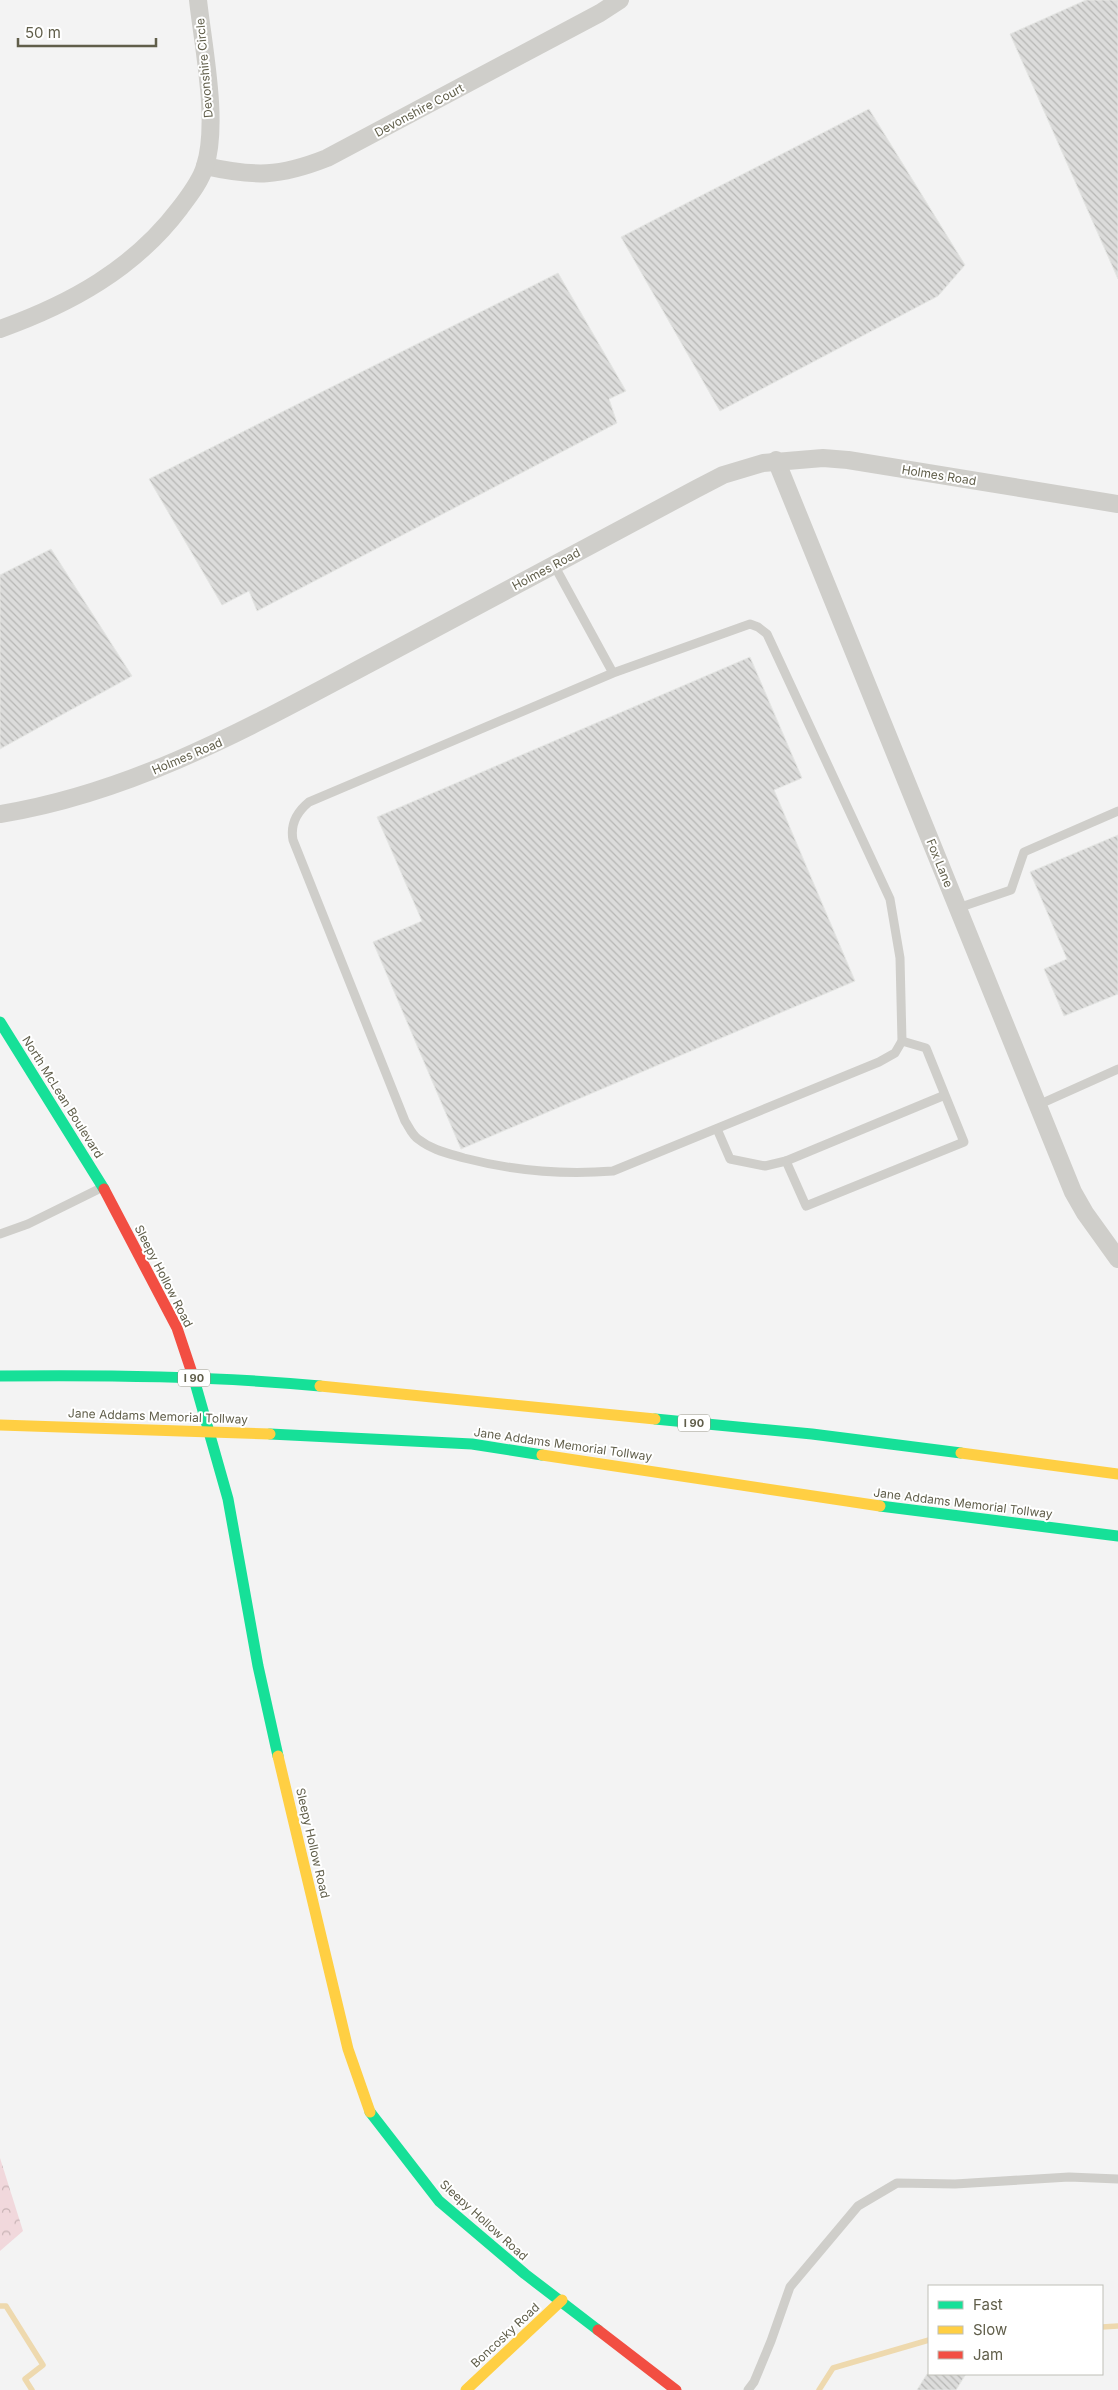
<svg xmlns="http://www.w3.org/2000/svg" width="1118" height="2390" viewBox="0 0 1118 2390" font-family="Inter,sans-serif">
<defs>
<pattern id="forest-crowns" width="20" height="18" patternUnits="userSpaceOnUse" patternTransform="scale(1.25)"><rect width="20" height="18" fill="#f1d8dc"/><path d="M2 6a3 3 0 1 1 6 0M12 15a3 3 0 1 1 6 0" fill="none" stroke="#c7b2b4"/></pattern>
<pattern id="building-back-hatch" width="6" height="6" patternUnits="userSpaceOnUse" patternTransform="scale(1.25)"><rect width="6" height="6" fill="#dcdcdb"/><path d="M-1 5l2 2M0 0l6 6M5-1l2 2" fill="none" stroke="#b6b6b4"/></pattern>
</defs>
<rect width="100%" height="100%" fill="#f3f3f3"/>
<path fill="url(#forest-crowns)" d="M0 2158 23 2231 0 2251Z"/>
<g fill="none" stroke-linecap="round" stroke-linejoin="round">
<g stroke="#eed9ae" stroke-width="5.5">
<path d="M0 2306H6L43 2365 25 2379 32 2390"/>
<path d="M1102 2327 1118 2326"/>
<path d="M819 2390 833 2368 929 2340"/>
</g>
</g>
<g fill="url(#building-back-hatch)" stroke="#e5e6e4">
<path d="M1086 0H1118V279L1010 34Z"/>
<path d="M869 109 965 265 938 296 720 411 621 237Z"/>
<path d="M558 273 626 391 609 399 617 423 257 611 249 591 222 605 149 479Z"/>
<path d="M51 549 132 676 0 749V575Z"/>
<path d="M750 657 802 778 774 790 855 981 461 1149 373 942 422 921 377 817Z"/>
<path d="M1118 835V994L1064 1016 1044 969 1067 959 1030 872Z"/>
<path d="M927 2374H966L956 2390H917Z"/>
</g>
<g fill="none" stroke-linecap="round" stroke-linejoin="round">
<g stroke="#cfceca" stroke-width="9">
<path d="M554 565 613 673 750 624 758 627 767 634 890 899 900 958 902 1041 895 1053 879 1062 613 1171C562 1175 514 1171 464 1158 447 1153 432 1150 418 1139 412 1135 409 1127 405 1121L293 840C290 824 298 811 309 802L613 673"/>
<path d="M958 908 1011 890 1024 852 1118 811"/>
<path d="M902 1041 926 1048 964 1142 806 1206 786 1161 945 1095"/>
<path d="M1038 1105 1118 1069"/>
<path d="M717 1129 730 1159 765 1166 786 1161"/>
<path d="M0 1234 28 1224 103 1187"/>
<path d="M748 2390 754 2382 771 2341 790 2287 858 2206 897 2183 955 2184 1069 2177 1118 2179"/>
</g>
<g stroke="#cfceca" stroke-width="18">
<path d="M205 166C255 177 279 177 327 158L600 13 620 0"/>
<path d="M0 329C70 304 134 269 180 208 189 196 201 181 205 166 219 123 203 46 198 0"/>
<path d="M776 460 1073 1192 1085 1213 1118 1259"/>
<path d="M0 814C137 792 257 723 378 659 484 602 590 546 696 489L723 475 763 463 823 458 848 460 1118 504"/>
</g>
<g stroke="#16e098" stroke-width="11">
<path d="M0 1022 104 1189"/>
<path d="M0 1376C107 1375 213 1376 320 1386"/>
<path d="M194 1379 228 1499 258 1666 278 1756"/>
<path d="M655 1419 812 1434 961 1453"/>
<path d="M270 1434 472 1444 542 1455"/>
<path d="M880 1506 1118 1536"/>
<path d="M370 2112 439 2201 525 2274 598 2330"/>
</g>
<g stroke="#ffcf43" stroke-width="11">
<path d="M320 1386 655 1419"/>
<path d="M0 1425 270 1434"/>
<path d="M961 1453 1118 1474"/>
<path d="M542 1455 880 1506"/>
<path d="M278 1756 348 2049 370 2112"/>
<path d="M466 2390 562 2300"/>
</g>
<g stroke="#f24e42" stroke-width="11">
<path d="M104 1189 177 1328 194 1379"/>
<path d="M598 2330 676 2390"/>
</g>
</g>
<g text-anchor="middle" dominant-baseline="central" stroke-width="4" stroke-linejoin="round" paint-order="stroke">
<g fill="#fff" stroke="#908e80" stroke-width="1">
<rect x="178" y="1369.5" width="32" height="17" rx="4"/>
<rect x="678" y="1414.5" width="32" height="17" rx="4"/>
</g>
<g font-size="11" font-weight="bold" fill="#605e4a">
<text x="194" y="1378">I 90</text>
<text x="694" y="1423">I 90</text>
</g>
<g font-size="12" fill="#605e4a" stroke="#fff">
<text transform="translate(204 68) rotate(-95)">Devonshire Circle</text>
<text transform="translate(419 110) rotate(-28)">Devonshire Court</text>
<text transform="translate(939 475) rotate(9)">Holmes Road</text>
<text transform="translate(546 569) rotate(-28)">Holmes Road</text>
<text transform="translate(187 756) rotate(-23)">Holmes Road</text>
<text transform="translate(940 863) rotate(68)">Fox Lane</text>
<text transform="translate(63 1097) rotate(58)">North McLean Boulevard</text>
<text transform="translate(164 1276) rotate(63)">Sleepy Hollow Road</text>
<text transform="translate(158 1416) rotate(2)">Jane Addams Memorial Tollway</text>
<text transform="translate(563 1444) rotate(8)">Jane Addams Memorial Tollway</text>
<text transform="translate(963 1503) rotate(7)">Jane Addams Memorial Tollway</text>
<text transform="translate(313 1843) rotate(77)">Sleepy Hollow Road</text>
<text transform="translate(484 2220) rotate(42)">Sleepy Hollow Road</text>
<text transform="translate(505 2335) rotate(-43)">Boncosky Road</text>
</g>
</g>
<rect x="928" y="2285" width="175" height="90" fill="#ffffff" stroke="#bfbfb7"/>
<rect x="938" y="2301" width="25" height="8" fill="#16e098" stroke="#bfbfb7"/>
<text x="973" y="2310" font-size="15" fill="#605e4a">Fast</text>
<rect x="938" y="2326" width="25" height="8" fill="#ffcf43" stroke="#bfbfb7"/>
<text x="973" y="2335" font-size="15" fill="#605e4a">Slow</text>
<rect x="938" y="2351" width="25" height="8" fill="#f24e42" stroke="#bfbfb7"/>
<text x="973" y="2360" font-size="15" fill="#605e4a">Jam</text>
<path d="M18 38v8h138v-8" fill="none" stroke="#605e4a" stroke-width="2.5"/>
<text x="25" y="38" font-size="15" fill="#605e4a" stroke="#ffffff" stroke-width="4" paint-order="stroke">50 m</text>
</svg>
